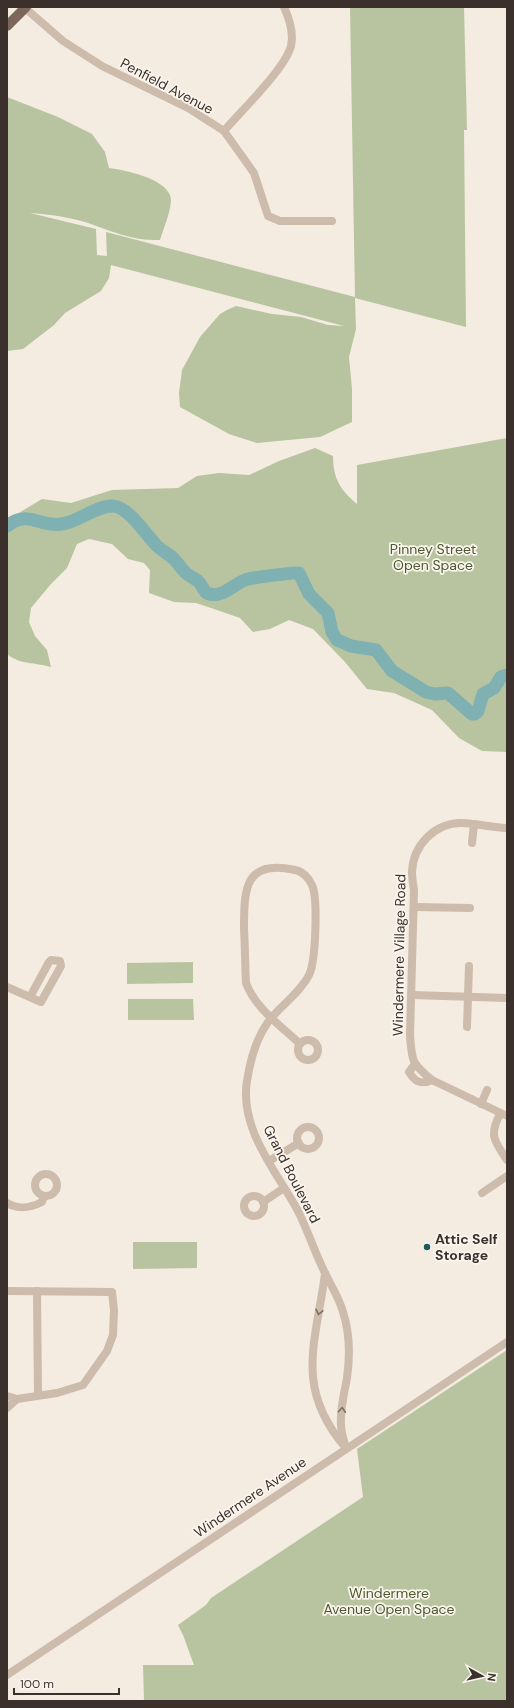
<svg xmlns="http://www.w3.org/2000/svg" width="514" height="1708" viewBox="0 0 514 1708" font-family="'DM Sans',sans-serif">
<rect width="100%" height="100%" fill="#f4ebe1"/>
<g fill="#b8c4a0">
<path d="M350 7H464L467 130H464L466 327 355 298 356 329 349 357 352 389V422L320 437 257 443 229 434 180 407 179 393 182 370 200 337 220 314 227 310 236 306 272 314 301 317 328 325 344 326 111 265 109 278 101 291 65 313 54 325 23 349 7 351V97L58 117 92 134 105 152 109 168C125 170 163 178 170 195 174 205 163 229 160 240 131 241 112 231 85 222 68 217 48 214 30 213L96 229 97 255 107 256 106 232 355 297Z"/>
<path d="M507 438V752L482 751 459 738 432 710 394 693 367 689 345 662 313 629 289 620 270 629 253 632 240 618 217 610 196 603 174 602 149 593 150 570 144 563 128 559 112 544 89 539 77 544 67 568 51 584 31 608 29 622 35 636 47 650 51 667C35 662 20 665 7 654V520L42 499 71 503 112 490 178 488 197 476 219 473 249 475 279 461 315 448 333 456C333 478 340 490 357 504V465Z"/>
<path d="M193 962V983L127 984V963Z"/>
<path d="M128 999H193L194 1020H128Z"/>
<path d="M133 1242H197V1268L133 1269Z"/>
<path d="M507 1350V1701H144L143 1665H194L183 1635 178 1625 206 1605 211 1598 363 1497 357 1449Z"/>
</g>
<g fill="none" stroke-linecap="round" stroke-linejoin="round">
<path stroke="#7fb0b2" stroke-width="13" d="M7 526C29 509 40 528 62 524 78 522 97 505 113 506 129 507 146 535 157 546 162 551 169 554 174 559 178 563 181 569 186 573 189 576 194 578 198 581 203 585 203 593 210 594 222 598 234 584 245 580 250 578 294 572 299 573L309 594 328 613 332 632 337 640 351 646 376 650 392 671 426 692 435 694 448 693 472 714H475L478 711 483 694 494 688 501 677 507 675"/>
<g stroke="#cdbbac" stroke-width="8">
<path d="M25 8 63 41 102 66 188 108 224 131 254 173 268 216 280 221H332"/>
<path d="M224 131C241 111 285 69 291 46 294 33 289 18 284 7"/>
<path d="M507 828C492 828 477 823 461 823 435 823 413 845 412 872 412 878 413 884 414 890L410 1035C412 1061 411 1063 432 1080L507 1116"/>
<path d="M472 843 474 824"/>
<path d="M414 907 470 908"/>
<path d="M7 987 41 1002 61 966 60 961 51 960 49 962 30 997"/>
<path d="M412 995 507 998"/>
<path d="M467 1027 469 966"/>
<circle cx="308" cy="1050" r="10"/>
<path d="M300 1044C281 1026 255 1008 246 983 245 964 245 946 244 928 244 888 245 859 295 870 302 871 309 878 312 885 318 898 316 961 309 975 300 993 280 1006 268 1022 256 1039 250 1061 247 1081 239 1129 277 1172 298 1211 308 1231 315 1253 325 1273 331 1286 339 1297 343 1312 350 1333 350 1356 347 1378 344 1394 340 1409 341 1425 341 1433 344 1441 346 1448"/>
<path d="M415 1064 409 1072C415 1082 421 1085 432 1080"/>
<path d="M481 1104 487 1090"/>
<path d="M500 1114C489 1135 494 1141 507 1160"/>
<circle cx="308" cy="1138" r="11"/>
<path d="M269 1161 299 1143"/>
<circle cx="46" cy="1185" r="11"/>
<path d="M482 1193 507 1176"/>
<circle cx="254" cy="1206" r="10"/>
<path d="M263 1202 284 1188"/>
<path d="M7 1203C19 1210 30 1208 42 1202L44 1196"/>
<path d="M325 1274C316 1342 294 1387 345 1447"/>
<path d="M7 1291 112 1292 114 1310 113 1335 107 1351 83 1385 57 1393 17 1399 7 1408"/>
<path d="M37 1291 38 1395"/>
<path d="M7 1396 17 1399"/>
<path d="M7 1675 507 1342"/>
</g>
<path stroke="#7d675c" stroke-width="10" d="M7 26 26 7"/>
</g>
<defs><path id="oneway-chevron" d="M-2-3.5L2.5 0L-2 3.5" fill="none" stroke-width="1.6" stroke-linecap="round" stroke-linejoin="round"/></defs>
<g stroke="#7d6f65">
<use href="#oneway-chevron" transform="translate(319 1312) rotate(102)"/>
<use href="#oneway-chevron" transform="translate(342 1410) rotate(-86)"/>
</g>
<circle fill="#1f5a5e" stroke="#fbf5ee" stroke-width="1.5" cx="427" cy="1247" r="4"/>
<g text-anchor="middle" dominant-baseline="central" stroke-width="3.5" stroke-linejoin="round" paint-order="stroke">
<g font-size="14" fill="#3b302b" stroke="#fbf5ee">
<text transform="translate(167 86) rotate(28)">Penfield Avenue</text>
<text transform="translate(399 955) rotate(-89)">Windermere Village Road</text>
<text transform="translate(292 1174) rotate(63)">Grand Boulevard</text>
<text transform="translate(250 1497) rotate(-34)">Windermere Avenue</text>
</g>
<g font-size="14" fill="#4a5a2e" stroke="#fbf5ee">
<text x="433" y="549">Pinney Street<tspan x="433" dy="16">Open Space</tspan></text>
<text x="389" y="1593">Windermere<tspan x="389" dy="16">Avenue Open Space</tspan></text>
</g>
<g font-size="14" font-weight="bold" fill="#3b302b" stroke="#fbf5ee" text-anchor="start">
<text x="435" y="1239">Attic Self<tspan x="435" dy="16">Storage</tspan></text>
</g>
</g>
<rect width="514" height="1708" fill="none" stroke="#3b302b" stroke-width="16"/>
<g transform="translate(482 1676) rotate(98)" stroke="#fbf5ee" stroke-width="3" paint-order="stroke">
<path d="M0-3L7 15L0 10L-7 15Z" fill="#3b302b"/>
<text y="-6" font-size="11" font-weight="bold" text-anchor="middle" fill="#3b302b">N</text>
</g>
<path d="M14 1688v6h105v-6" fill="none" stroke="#3b302b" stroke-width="2"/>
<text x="20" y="1688" font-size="12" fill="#3b302b" stroke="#fbf5ee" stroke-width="3" paint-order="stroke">100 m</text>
</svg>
